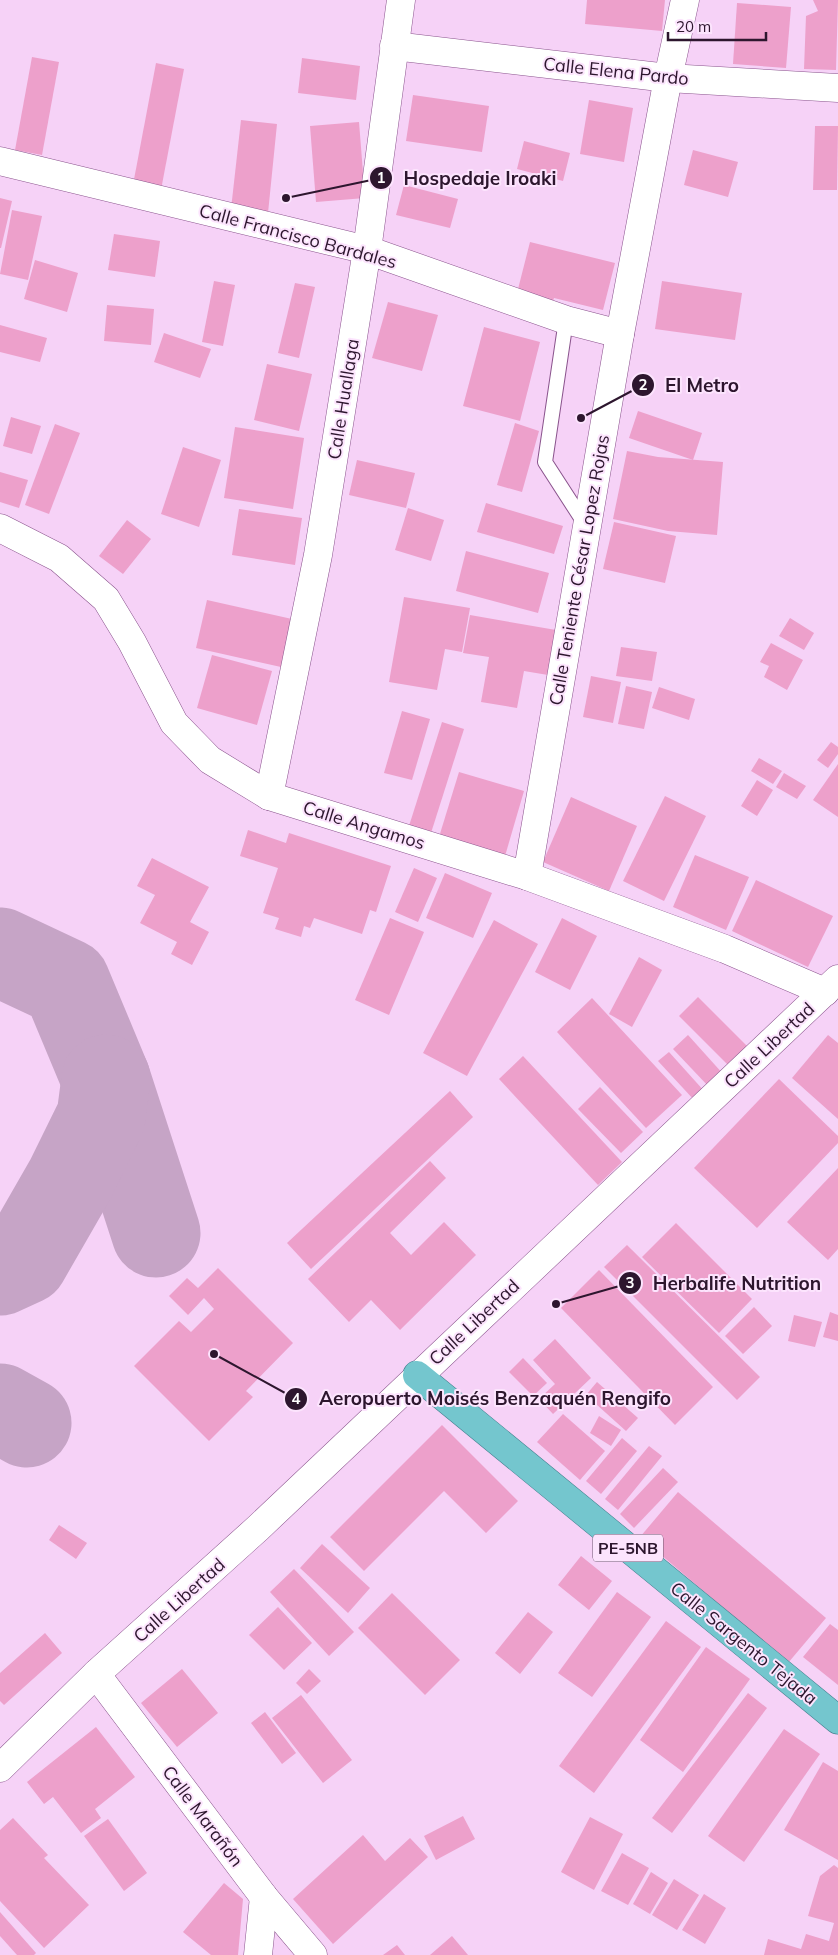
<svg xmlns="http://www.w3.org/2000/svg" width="838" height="1955" viewBox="0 0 838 1955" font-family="Mulish,sans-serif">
<rect width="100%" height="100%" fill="#f6d2f7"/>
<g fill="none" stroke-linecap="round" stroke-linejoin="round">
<g stroke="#c6a4c6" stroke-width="89">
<path d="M0 952 66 983 106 1079 156 1233"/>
<path d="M0 1271 24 1260 70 1180 101 1117 106 1079"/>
<path d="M0 1408 27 1423"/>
</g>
</g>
<g fill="#eda0cb">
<path d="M587 0H665L662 31 585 24Z"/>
<path d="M813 0H838L836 70 804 69 806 16 818 11Z"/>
<path d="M737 3 791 7 786 68 733 64Z"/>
<path d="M32 57 59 62 42 155 15 150Z"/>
<path d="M302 58 360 66 356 100 298 93Z"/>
<path d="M156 63 184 69 160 195 132 190Z"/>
<path d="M413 95 489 106 482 152 406 141Z"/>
<path d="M589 100 633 108 624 162 580 154Z"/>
<path d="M241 120 277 124 268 213 231 209Z"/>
<path d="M359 122 365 198 316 202 310 126Z"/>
<path d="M815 126H838L837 190H813Z"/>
<path d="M524 141 570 153 563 181 517 169Z"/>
<path d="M693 150 738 162 728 197 684 185Z"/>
<path d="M404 185 458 199 450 228 396 215Z"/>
<path d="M0 198 12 201 1 248H0Z"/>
<path d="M12 210 42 216 28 280 0 274Z"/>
<path d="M114 234 160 241 155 277 108 270Z"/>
<path d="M530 242 615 263 603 310 554 298 553 301 517 293Z"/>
<path d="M35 260 78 273 67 312 24 299Z"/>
<path d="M214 281 235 285 223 346 202 342Z"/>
<path d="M662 281 742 293 735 340 655 329Z"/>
<path d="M295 283 315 287 299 358 278 353Z"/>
<path d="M388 302 438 315 422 371 372 358Z"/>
<path d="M107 305 154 309 151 345 104 341Z"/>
<path d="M0 325 47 338 40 362 0 352Z"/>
<path d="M484 327 540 342 520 421 463 406Z"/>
<path d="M164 333 211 349 200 378 154 362Z"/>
<path d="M267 364 312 374 299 431 254 420Z"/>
<path d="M638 411 702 433 693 460 629 438Z"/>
<path d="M11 417 41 426 32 454 3 446Z"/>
<path d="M515 423 539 431 522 492 497 485Z"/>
<path d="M55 424 80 433 49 514 25 505Z"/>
<path d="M235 427 304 438 293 509 224 498Z"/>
<path d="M183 447 221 460 199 527 161 514Z"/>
<path d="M627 451 658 457 723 462 717 535 668 531 613 519Z"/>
<path d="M357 460 415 473 406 508 349 495Z"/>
<path d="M0 472 28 480 19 508 0 502Z"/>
<path d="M486 503 563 526 554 554 477 532Z"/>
<path d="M408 508 444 520 431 561 395 550Z"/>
<path d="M239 509 302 518 295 565 232 555Z"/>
<path d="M127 520 151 539 123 574 99 556Z"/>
<path d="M614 522 676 536 665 583 603 569Z"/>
<path d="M466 551 549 573 538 613 456 591Z"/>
<path d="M404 597 470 608 462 652 445 649 437 690 389 682Z"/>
<path d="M207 600 292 619 281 667 196 648Z"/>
<path d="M470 615 556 630 548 675 524 671 517 708 481 702 489 657 463 653Z"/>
<path d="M790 618 814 633 804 650 779 636Z"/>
<path d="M771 643 803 660 787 690 764 677 769 666 760 662Z"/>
<path d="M621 647 657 652 652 681 616 676Z"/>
<path d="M212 655 272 671 257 725 197 708Z"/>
<path d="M591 676 621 682 613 723 583 717Z"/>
<path d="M626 686 652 692 644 729 618 724Z"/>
<path d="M659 687 695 699 689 720 652 708Z"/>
<path d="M402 711 430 719 412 780 384 773Z"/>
<path d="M442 722 464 729 431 833 409 826Z"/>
<path d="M831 742 838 747V754L828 768 817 760Z"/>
<path d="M759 758 782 771 773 784 751 771Z"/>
<path d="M838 764V817L813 800Z"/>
<path d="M459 772 524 791 505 856 439 837Z"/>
<path d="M784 773 806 786 797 799 776 787Z"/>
<path d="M757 780 773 790 757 816 741 806Z"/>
<path d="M665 796 706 816 664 901 623 881Z"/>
<path d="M571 797 637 826 609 891 543 862Z"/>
<path d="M248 830 286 843 289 833 391 866 376 912 370 910 362 934 314 918 310 928 304 926 301 937 275 929 279 918 263 913 278 868 240 856Z"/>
<path d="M695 855 749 877 726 930 673 907Z"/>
<path d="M152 858 209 887 190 922 209 932 192 965 171 954 177 942 140 923 155 895 137 886Z"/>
<path d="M414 868 437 878 418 922 395 912Z"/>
<path d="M445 873 492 893 473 938 426 918Z"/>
<path d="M756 880 833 916 808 967 732 931Z"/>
<path d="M390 918 424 932 389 1015 355 1000Z"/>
<path d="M562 918 597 936 570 990 535 972Z"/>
<path d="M494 920 538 944 467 1076 423 1053Z"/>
<path d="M639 957 662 970 632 1027 609 1014Z"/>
<path d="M698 997 748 1047 729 1066 679 1016Z"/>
<path d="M592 998 682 1095 646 1128 557 1032Z"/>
<path d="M688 1035 724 1075 710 1088 673 1049Z"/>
<path d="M828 1035 838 1043V1119L792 1078Z"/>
<path d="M669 1052 705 1092 695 1101 658 1061Z"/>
<path d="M523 1056 622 1162 598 1185 499 1079Z"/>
<path d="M779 1079 838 1136V1143L757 1228 694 1168Z"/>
<path d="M600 1087 643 1132 621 1153 578 1109Z"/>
<path d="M450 1091 473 1117 311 1269 287 1243Z"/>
<path d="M430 1161 446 1178 390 1233 411 1255 444 1222 476 1255 400 1330 371 1300 349 1322 308 1279Z"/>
<path d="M838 1168V1249L828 1260 787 1222Z"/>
<path d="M676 1223 752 1299 719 1333 642 1257Z"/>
<path d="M627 1245 760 1377 737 1400 604 1267Z"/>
<path d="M218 1268 293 1343 246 1391 253 1397 209 1441 134 1366 179 1321 191 1332 214 1309 204 1298 188 1315 169 1296 187 1278 198 1288Z"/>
<path d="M599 1270 713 1387 675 1425 561 1308Z"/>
<path d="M754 1307 772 1326 743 1354 725 1336Z"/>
<path d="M830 1312 838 1315V1341L823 1337Z"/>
<path d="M794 1315 822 1322 815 1347 788 1341Z"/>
<path d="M555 1339 591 1378 553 1414 539 1399 555 1384 533 1360Z"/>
<path d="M523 1358 547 1383 533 1396 509 1372Z"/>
<path d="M597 1382 638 1418 626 1431 586 1395Z"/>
<path d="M563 1414 605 1451 580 1480 537 1442Z"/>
<path d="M599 1416 621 1430 611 1446 590 1433Z"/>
<path d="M442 1425 518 1501 486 1533 444 1491 364 1571 330 1537Z"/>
<path d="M622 1438 637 1451 601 1494 586 1481Z"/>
<path d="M649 1446 662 1456 618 1510 605 1499Z"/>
<path d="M663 1468 678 1482 634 1528 620 1514Z"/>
<path d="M678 1492 826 1618 788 1663 640 1537Z"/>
<path d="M59 1525 87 1543 76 1559 49 1540Z"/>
<path d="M322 1544 370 1588 348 1613 300 1568Z"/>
<path d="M581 1556 612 1581 589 1610 558 1585Z"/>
<path d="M294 1569 354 1632 329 1656 270 1592Z"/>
<path d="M617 1592 651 1617 592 1697 558 1673Z"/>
<path d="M392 1593 460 1660 425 1695 358 1628Z"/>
<path d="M278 1607 312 1643 284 1670 249 1635Z"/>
<path d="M528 1612 553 1632 520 1674 495 1653Z"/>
<path d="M666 1621 701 1647 594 1793 559 1766Z"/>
<path d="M830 1624 838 1630V1685L803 1657Z"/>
<path d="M45 1633 62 1653 4 1705 0 1701V1673Z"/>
<path d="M706 1647 750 1679 683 1772 640 1740Z"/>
<path d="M182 1669 218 1713 177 1747 141 1703Z"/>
<path d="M309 1669 321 1681 307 1694 296 1683Z"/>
<path d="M748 1693 767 1708 672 1833 652 1818Z"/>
<path d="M301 1695 352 1760 323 1783 272 1718Z"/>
<path d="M265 1712 296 1753 282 1764 251 1723Z"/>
<path d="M96 1727 135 1777 95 1809 101 1818 81 1833 53 1797 44 1804 27 1782Z"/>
<path d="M784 1729 820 1754 744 1862 708 1836Z"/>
<path d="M823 1762 838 1771V1860L784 1830Z"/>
<path d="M463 1816 475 1839 436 1860 424 1836Z"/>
<path d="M590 1817 623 1834 594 1890 561 1872Z"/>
<path d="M13 1818 48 1855 44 1858 89 1905 44 1948 0 1901V1830Z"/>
<path d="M108 1819 147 1873 124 1891 84 1836Z"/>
<path d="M363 1835 385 1861 410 1838 428 1857 333 1944 293 1899Z"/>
<path d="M622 1853 649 1868 628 1905 601 1891Z"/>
<path d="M834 1865 838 1868V1955H764L768 1939 801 1949 806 1934 829 1941 834 1923 808 1916 820 1876Z"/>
<path d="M651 1872 668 1883 650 1914 633 1904Z"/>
<path d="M674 1879 699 1895 677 1930 652 1915Z"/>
<path d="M224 1883 243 1899 238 1955H211L183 1932Z"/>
<path d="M704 1894 726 1908 705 1944 682 1930Z"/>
<path d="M0 1912 36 1953 34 1955H17L0 1936Z"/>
<path d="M452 1936 468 1955H430Z"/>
<path d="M397 1945 405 1955H383Z"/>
</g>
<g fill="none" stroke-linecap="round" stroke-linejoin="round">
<defs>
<path id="service" d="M566 320 545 462 585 524"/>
<g id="minor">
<path d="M394 46 668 78 838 88"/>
<path d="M0 161 367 250 566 320 620 334"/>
<path d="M269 796 318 555 367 250 401 0"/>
<path d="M527 876 620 334 668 78 685 0"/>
<path d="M96 1674 264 1897 313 1955"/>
<path d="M258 1955 264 1897"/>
</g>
<g id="tertiary">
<path d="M0 528 59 558 106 599 132 642 174 723 210 760 269 796 527 876 725 949 825 992"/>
<path d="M0 1768 96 1674 258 1528 838 979"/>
</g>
<path id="trunk" d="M417 1375 838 1720"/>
</defs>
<use href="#service" stroke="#8a548d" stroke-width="16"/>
<use href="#minor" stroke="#8a548d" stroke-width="29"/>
<use href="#tertiary" stroke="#8a548d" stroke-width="29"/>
<use href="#trunk" stroke="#457f8e" stroke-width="29"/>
<use href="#service" stroke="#fff" stroke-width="14"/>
<use href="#minor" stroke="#fff" stroke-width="28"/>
<use href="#tertiary" stroke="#fff" stroke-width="28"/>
<use href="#trunk" stroke="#74c6ce" stroke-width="28"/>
</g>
<g text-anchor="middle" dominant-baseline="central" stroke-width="4" stroke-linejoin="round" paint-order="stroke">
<rect fill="#fce4fd" stroke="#6b546c" stroke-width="1" x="593" y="1534.5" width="70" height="27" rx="4"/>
<g font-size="16" font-weight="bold" fill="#2d162e">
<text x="628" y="1548">PE-5NB</text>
</g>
<g font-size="18" fill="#2d162e" stroke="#fce4fd">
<text transform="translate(616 71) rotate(6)">Calle Elena Pardo</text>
<text transform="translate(298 236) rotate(15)">Calle Francisco Bardales</text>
<text transform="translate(343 399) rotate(-81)">Calle Huallaga</text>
<text transform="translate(579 570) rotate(-80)">Calle Teniente César Lopez Rojas</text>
<text transform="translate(364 825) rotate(17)">Calle Angamos</text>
<text transform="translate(769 1045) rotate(-43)">Calle Libertad</text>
<text transform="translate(474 1322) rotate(-43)">Calle Libertad</text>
<text transform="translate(179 1600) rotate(-42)">Calle Libertad</text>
<text transform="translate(744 1643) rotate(39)">Calle Sargento Tejada</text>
<text transform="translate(203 1816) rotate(53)">Calle Marañón</text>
</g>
</g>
<path fill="none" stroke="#2d162e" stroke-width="2" d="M286 198L381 178M581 418L643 385M556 1304L630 1283M214 1354L296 1399"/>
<g fill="#2d162e" stroke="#fce4fd" stroke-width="2">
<circle cx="286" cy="198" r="5"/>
<circle cx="581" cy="418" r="5"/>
<circle cx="556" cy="1304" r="5"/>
<circle cx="214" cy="1354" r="5"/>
<circle cx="381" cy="178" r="12"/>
<circle cx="643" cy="385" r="12"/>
<circle cx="630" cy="1283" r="12"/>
<circle cx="296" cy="1399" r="12"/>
</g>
<g font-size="15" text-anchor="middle" font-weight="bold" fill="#fff">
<text x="381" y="183">1</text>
<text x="643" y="390">2</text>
<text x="630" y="1288">3</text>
<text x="296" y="1404">4</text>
</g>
<g font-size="19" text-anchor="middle" font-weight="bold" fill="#2d162e" stroke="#fce4fd" stroke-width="4" stroke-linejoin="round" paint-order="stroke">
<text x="480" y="185">Hospedaje Iroaki</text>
<text x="702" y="392">El Metro</text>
<text x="737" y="1290">Herbalife Nutrition</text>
<text x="495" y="1405">Aeropuerto Moisés Benzaquén Rengifo</text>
</g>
<path d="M668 32v8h98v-8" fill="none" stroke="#2d162e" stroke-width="2.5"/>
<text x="676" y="32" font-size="15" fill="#2d162e" stroke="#fce4fd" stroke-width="4" paint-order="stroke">20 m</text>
</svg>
